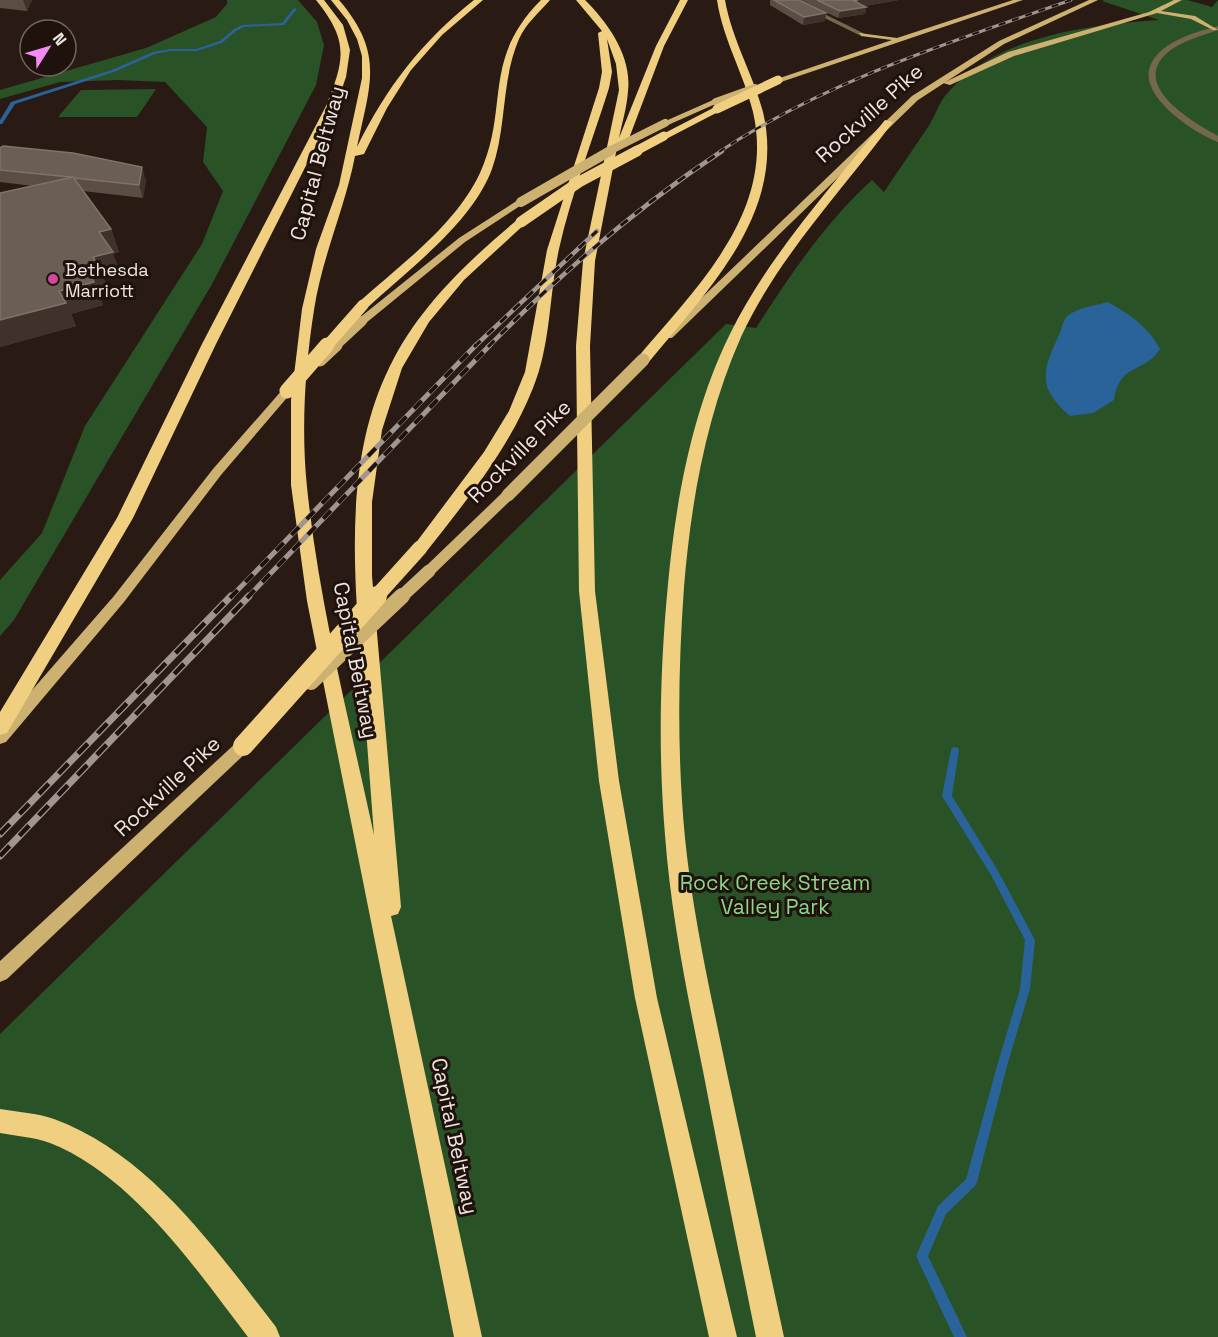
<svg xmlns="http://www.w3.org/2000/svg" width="1218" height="1337" viewBox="0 0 1218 1337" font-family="'Space Grotesk',sans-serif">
<rect width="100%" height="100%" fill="#291b14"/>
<g fill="#295227">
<path d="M227 0H298L317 22 324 45 316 85 212 284 14 620 0 636V580L42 533 85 426 202 244 223 191 203 162 207 127 165 82 118 80 60 82 0 99V90L146 48 216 17 227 4Z"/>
<path d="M1104 0H1187L1212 7 1218 0V1337H0V1034L726 324 756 328C790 275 825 223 872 180L884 192C899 169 915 147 930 124 935 115 939 104 945 96 994 36 1087 25 1159 20L1102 1Z"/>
<path d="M156 89 137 117H58L81 90Z"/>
</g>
<path fill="#2a6399" d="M1108 302C1130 315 1148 326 1160 349 1144 374 1120 362 1114 400L1093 413 1070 416C1037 387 1042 372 1059 335 1063 326 1062 318 1072 313 1082 307 1097 305 1108 302Z"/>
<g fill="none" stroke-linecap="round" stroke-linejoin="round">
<g fill="#2a6399" fill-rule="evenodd">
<path d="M294 8 297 9 284 25 244 27 236 31 222 43 197 51H170L155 54 114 72 15 104 2 124H0V120L11 102 112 70 153 52 170 49H196L220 41 234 29 242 25 282 23Z"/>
<path d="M955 747 958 748 959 750 952 796 997 869 1035 940 1030 989 1007 1066 977 1182 975 1186 946 1214 928 1256 967 1337H954L916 1256 938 1206 966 1179 997 1066 1020 989 1025 940 991 875 942 796 951 750 952 748Z"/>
</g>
<g fill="#75684a" fill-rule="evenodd">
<path d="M788 0H796L865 34 859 35Z"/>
<path d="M1218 26V30C1201 36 1181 41 1167 53 1130 86 1193 122 1218 136V142C1194 133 1136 95 1151 64 1162 41 1196 32 1218 26Z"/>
</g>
<g fill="#cdb171" fill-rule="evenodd">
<path d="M1013 0H1023L781 82 774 80 892 40 861 36 859 33 897 38Z"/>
<path d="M1089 0H1098L1004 44 918 100 672 338H664V334L912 96 999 41Z"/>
<path d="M1174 0H1182L1161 11 1195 16 1218 30H1213L1191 19 1157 13 1014 56 950 85 943 83 1008 52 1149 12Z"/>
<path d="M713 100 720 102 668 125 661 123Z"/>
<path d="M518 200 526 202 465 242 366 323H358V319L459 238Z"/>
<path d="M287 388 293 391 291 393 221 475 124 602 6 742 0 744V727L114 596 213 469 283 389Z"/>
<path d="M508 491 514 495 513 498 434 574H424L422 571 424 568 503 492Z"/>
<path d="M243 740 249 742 251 746 249 750 7 979 0 982V961L237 742Z"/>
</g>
<g fill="#f0cf80" fill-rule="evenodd">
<path d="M316 0H324L343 25 350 50 346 77 336 106 216 344 133 518 7 733 0 735V712L117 518 202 344 326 106C345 59 349 41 316 0Z"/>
<path d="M331 0H339C385 54 370 84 357 147 386 88 422 41 474 0H483L442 35 411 70 387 108 364 154 355 156C345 208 322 257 314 310 305 367 301 429 307 487 319 604 349 719 374 835 370 782 366 729 362 676 354 575 343 460 390 366 419 307 467 262 517 220L527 222 464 280 429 322 402 368 382 430 372 502V576L401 907 398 914 391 916 482 1337H454L307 601 291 485V400L302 309 316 249 339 185 362 78V56L357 39 347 20Z"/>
<path d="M541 0H550C539 13 526 23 519 39 501 80 507 127 492 169 472 223 409 269 367 308H359V302C401 264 455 226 480 173 510 107 481 60 541 0Z"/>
<path d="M576 0H585C608 23 632 56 628 91 627 107 622 123 619 138L656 46 680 0H688L664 46 628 141 623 144 618 142 595 261 590 346 595 591 619 781 657 998 737 1337H709L635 998 599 781 579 591 576 346 583 261 619 90 616 64 607 39 612 72 609 88C592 142 571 195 559 249 549 295 551 344 533 388 509 449 466 501 426 552H414L412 548 484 452 509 411 525 372 547 250 599 88 602 72 598 33 602 31Z"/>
<path d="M717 0H725C732 40 753 74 763 112 787 213 706 292 648 363L643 364 636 360 638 357C696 288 776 212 753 112 744 74 723 40 717 0Z"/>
<path d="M717 106 720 107V111L668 138 659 136Z"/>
<path d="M885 120 893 122C841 192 778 257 741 337 706 416 691 502 684 587 678 670 677 755 685 838 693 917 711 995 727 1073 746 1161 765 1249 784 1337H756C738 1248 720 1160 703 1071 687 993 671 915 665 835 658 752 660 667 668 584 676 499 692 411 730 334 769 255 830 189 885 120Z"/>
<path d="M0 1109C18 1112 37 1113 54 1119 151 1155 215 1249 276 1327L280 1337H248C196 1269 132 1175 50 1143 34 1137 16 1136 0 1133Z"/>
</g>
<defs>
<path id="rail-far3" d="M719 152C826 81 951 42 1071 0"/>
<g id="rail-far2">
<path d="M474 347 597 231"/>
<path d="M488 347C560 274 637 207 722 151"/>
</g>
<g id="rail-far1">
<path d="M230 598 476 345"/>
<path d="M247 598 490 345"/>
</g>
<g id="rail">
<path d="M0 834 231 596"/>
<path d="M0 856 249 596"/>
</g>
</defs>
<use href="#rail-far3" stroke="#a1958f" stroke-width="3"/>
<use href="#rail-far2" stroke="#a1958f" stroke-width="4.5"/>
<use href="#rail-far1" stroke="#a1958f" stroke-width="5"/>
<use href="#rail" stroke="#a1958f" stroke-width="7"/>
<use href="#rail-far3" stroke="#1f120c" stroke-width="2" stroke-dasharray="7" stroke-linecap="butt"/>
<use href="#rail-far2" stroke="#1f120c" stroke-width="3" stroke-dasharray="9" stroke-linecap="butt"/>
<use href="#rail-far1" stroke="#1f120c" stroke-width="4" stroke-dasharray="11" stroke-linecap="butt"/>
<use href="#rail" stroke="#1f120c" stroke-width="4.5" stroke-dasharray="14" stroke-linecap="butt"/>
<g stroke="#cdb171" stroke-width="8">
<path d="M716 102 755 88"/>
<path d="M607 152 665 123"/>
</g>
<g stroke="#cdb171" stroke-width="10">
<path d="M521 202 610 151"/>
<path d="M334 347 362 321"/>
</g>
<g stroke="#cdb171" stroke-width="13">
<path d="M320 360 336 345"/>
<path d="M508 495 643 360"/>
<path d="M400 598 429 571"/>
</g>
<path stroke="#cdb171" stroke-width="16" d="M311 682 402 596"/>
<g stroke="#f0cf80" stroke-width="9">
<path d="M717 109 778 80"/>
<path d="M634 152 664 136"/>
</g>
<g stroke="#f0cf80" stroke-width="11">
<path d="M521 222 579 182 637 151"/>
<path d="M326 347 363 305"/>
</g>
<g stroke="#f0cf80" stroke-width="15">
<path d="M287 391 327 345"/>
<path d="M375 598 420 548"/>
</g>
<path stroke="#f0cf80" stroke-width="20" d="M243 746 377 596"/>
</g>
<g fill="#5b4d44">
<path d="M0 0H32L27 11 0 8Z"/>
<path d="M770 0H799L826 13 825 21 803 25 770 5Z"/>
<path d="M801 0H899L865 6 866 7 865 14 838 18Z"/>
<path d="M0 148 146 180 143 198 83 191 111 229 119 252 113 254 121 275 104 279 108 289 98 292 103 305 71 314 76 326 0 347 33 186 0 182Z"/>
</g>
<g fill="#40322a">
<path d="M23 0H32L27 11Z"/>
<path d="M858 0H899L853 8 854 1Z"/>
<path d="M866 7 865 14 838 18 840 11Z"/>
<path d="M826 13 825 21 803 25 804 17Z"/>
<path d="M142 167 146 180 143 198 139 185Z"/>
<path d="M111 229 119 252 113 254 121 275 104 279 108 289 98 292 103 305 71 314 76 326 0 347V320L59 291 86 269 93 257 99 232Z"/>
</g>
<g fill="#6b5e54" stroke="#7f736a" stroke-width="1.5">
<path d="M774 0H799L826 13 804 17Z"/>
<path d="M817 0H858L854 1 866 7 840 11Z"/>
<path d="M3 146 73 153 142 167 139 185 74 178 73 177H70L0 170V148Z"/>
<path d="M73 177 111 229 99 232 113 252 93 257 99 266 86 269 94 282 59 291 66 303 0 320V193Z"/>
</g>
<circle fill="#d1479c" stroke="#1f120c" stroke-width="2" cx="53" cy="279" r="6"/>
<g text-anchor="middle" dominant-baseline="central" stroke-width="6" stroke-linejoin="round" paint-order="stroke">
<g font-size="18" fill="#eee4df" stroke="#1f120c" text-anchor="start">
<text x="65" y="269">Bethesda<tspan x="65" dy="21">Marriott</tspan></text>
</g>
<g font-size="21" fill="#eee4df" stroke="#1f120c">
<text transform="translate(869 113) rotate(-42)">Rockville Pike</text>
<text transform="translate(317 163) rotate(-75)">Capital Beltway</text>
<text transform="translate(519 451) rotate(-45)">Rockville Pike</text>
<text transform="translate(356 660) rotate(79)">Capital Beltway</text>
<text transform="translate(167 786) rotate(-43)">Rockville Pike</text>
<text transform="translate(455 1136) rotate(78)">Capital Beltway</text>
</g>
<g font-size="21" fill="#8bd786" stroke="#1f120c">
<text x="775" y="882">Rock Creek Stream<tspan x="775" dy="24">Valley Park</tspan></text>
</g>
</g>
<g transform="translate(48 48) rotate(53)"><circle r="28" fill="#1f120c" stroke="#726660" stroke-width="1.5"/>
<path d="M0-4.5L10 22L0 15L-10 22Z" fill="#f28af2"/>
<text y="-9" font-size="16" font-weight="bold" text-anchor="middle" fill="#eee4df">N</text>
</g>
</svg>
